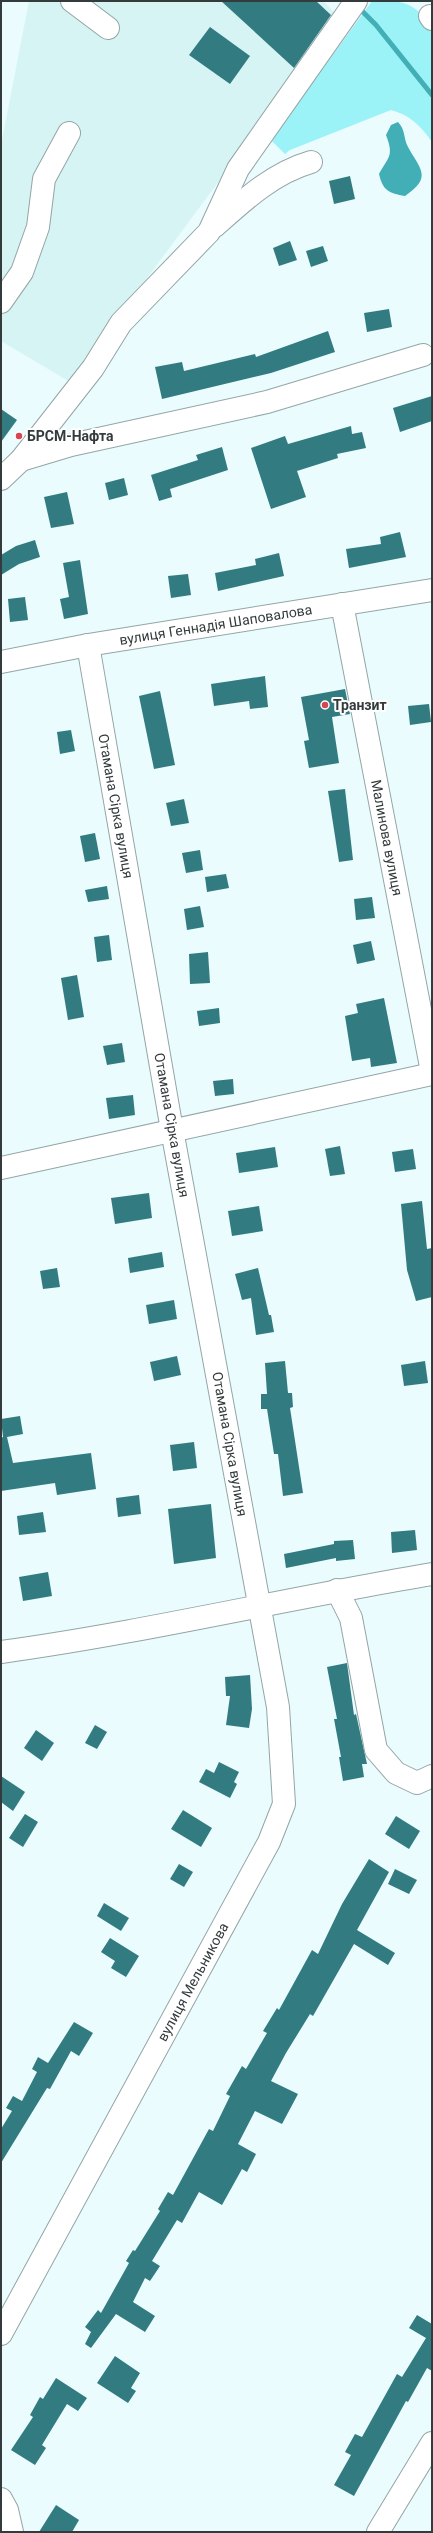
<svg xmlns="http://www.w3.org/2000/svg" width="433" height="2533" viewBox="0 0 433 2533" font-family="Roboto,sans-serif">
<rect width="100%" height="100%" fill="#eafcfd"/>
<path fill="#d7f4f5" d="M29 1H323L340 18 70 382 1 341V145Z"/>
<path fill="#9bf3f8" d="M372 1C403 1 412 0 432 27V142C421 126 410 115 391 110L290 150 285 154 271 140Z"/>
<path fill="#42aeb5" d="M398 122C406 131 403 137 408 147 420 169 433 177 405 196 389 193 383 191 379 174 389 156 394 156 386 135L391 125Z"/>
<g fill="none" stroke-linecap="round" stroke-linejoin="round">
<path stroke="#42aeb5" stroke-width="5" d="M358 7 376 25 432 95"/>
</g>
<g fill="#327c81">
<path d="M221 1H316L331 15 294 68Z"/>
<path d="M210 27 250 56 230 84 189 55Z"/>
<path d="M350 176 355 199 334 204 329 181Z"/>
<path d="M290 241 297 260 279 266 273 248Z"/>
<path d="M323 246 328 261 311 267 306 251Z"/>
<path d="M389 309 392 327 367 332 364 313Z"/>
<path d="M328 331 335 352 271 373 162 399 155 367 182 362 184 371 255 354 256 357Z"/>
<path d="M432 396V421L400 432 393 408Z"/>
<path d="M1 409 17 420 1 442Z"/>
<path d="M351 426 352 434 362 432 366 448 337 454 338 458 297 471 306 497 271 509 251 448 285 436 288 444Z"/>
<path d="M222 447 228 470 170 489 172 497 159 501 151 475 198 460 196 455Z"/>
<path d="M124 478 128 495 109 500 105 483Z"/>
<path d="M67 492 74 524 51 528 44 497Z"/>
<path d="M400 532 406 557 349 568 346 549 381 544 380 537Z"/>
<path d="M35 540 40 557 19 564 1 575V555L16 546Z"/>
<path d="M279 553 284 576 218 591 215 573 256 565 255 559Z"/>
<path d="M80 560 88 614 64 619 60 599 69 597 63 563Z"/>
<path d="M188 574 191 595 171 598 168 576Z"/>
<path d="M25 597 28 620 10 622 8 599Z"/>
<path d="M265 676 268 707 250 709 249 701 214 706 211 684Z"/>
<path d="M345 689 350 714 332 717 339 763 309 768 304 741 309 740 301 697Z"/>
<path d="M160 691 175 765 154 769 139 696Z"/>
<path d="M429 704 431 722 410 725 408 706Z"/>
<path d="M71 730 75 751 60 754 57 732Z"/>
<path d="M345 789 353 860 339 862 328 791Z"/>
<path d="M184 799 189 823 171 826 166 803Z"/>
<path d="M95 833 100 859 85 862 80 836Z"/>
<path d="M200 850 203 870 186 873 182 853Z"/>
<path d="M226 874 229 888 207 892 205 877Z"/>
<path d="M107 886 109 899 88 902 85 890Z"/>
<path d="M372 897 375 918 356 920 354 899Z"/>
<path d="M200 906 204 927 187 930 184 909Z"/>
<path d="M109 935 112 960 97 962 94 937Z"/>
<path d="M371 941 375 960 357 964 353 945Z"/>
<path d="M208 952 210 983 190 984 189 954Z"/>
<path d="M77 975 84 1017 68 1020 61 978Z"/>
<path d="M384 998 397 1063 371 1067 370 1058 352 1061 345 1016 358 1013 356 1004Z"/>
<path d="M219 1008 220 1023 199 1026 197 1011Z"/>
<path d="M122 1043 125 1062 107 1065 103 1046Z"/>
<path d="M233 1079 234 1094 215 1096 213 1081Z"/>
<path d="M133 1095 135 1115 109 1119 106 1098Z"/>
<path d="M340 1146 345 1174 330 1176 325 1149Z"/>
<path d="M275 1147 278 1167 239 1173 236 1153Z"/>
<path d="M413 1149 416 1169 395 1172 392 1152Z"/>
<path d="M149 1193 152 1218 115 1224 111 1198Z"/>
<path d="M422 1201 427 1249 432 1248V1297L416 1301 407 1270 401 1204Z"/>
<path d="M259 1206 263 1231 232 1236 228 1211Z"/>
<path d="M162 1252 164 1267 130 1273 128 1258Z"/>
<path d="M57 1268 60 1287 43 1289 40 1271Z"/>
<path d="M258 1268 269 1315H271L274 1332 256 1335 251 1298 242 1300 235 1274Z"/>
<path d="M174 1300 177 1319 149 1324 146 1305Z"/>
<path d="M177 1356 181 1375 154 1381 150 1362Z"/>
<path d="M285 1361 288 1393H292L293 1407 290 1408 303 1493 283 1496 278 1454H274L267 1409H261V1394H267L265 1363Z"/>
<path d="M425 1361 428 1383 404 1386 401 1365Z"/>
<path d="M20 1416 23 1434 7 1437 13 1463 91 1453 96 1489 57 1495 55 1483 1 1491V1438L3 1437 1 1419Z"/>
<path d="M194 1442 197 1468 173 1471 170 1445Z"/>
<path d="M139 1495 141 1514 118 1517 116 1498Z"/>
<path d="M211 1504 216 1558 174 1564 168 1509Z"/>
<path d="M43 1512 46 1532 19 1535 17 1516Z"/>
<path d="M415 1530 417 1550 392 1553 391 1532Z"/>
<path d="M353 1540 355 1559 336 1561V1558L286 1568 284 1554 334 1544V1541Z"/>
<path d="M48 1572 52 1596 23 1601 19 1577Z"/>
<path d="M347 1663 354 1715 356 1714 367 1764H362L364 1777 343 1781 339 1757H341L334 1719H337L327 1667Z"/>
<path d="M250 1675 252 1709 249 1728 226 1725 230 1696H226L225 1677Z"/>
<path d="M95 1725 107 1732 97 1749 85 1743Z"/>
<path d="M36 1730 54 1743 42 1761 24 1748Z"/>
<path d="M219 1762 239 1772 234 1782 237 1784 230 1798 199 1782 206 1769 214 1773Z"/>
<path d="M1 1776 25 1792 13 1811 1 1802Z"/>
<path d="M183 1810 212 1828 201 1847 171 1829Z"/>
<path d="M25 1814 38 1822 23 1847 9 1838Z"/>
<path d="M396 1816 420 1831 409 1849 385 1834Z"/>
<path d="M369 1859 389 1872 357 1930 395 1953 388 1965 354 1944 313 2016 310 2014 286 2053 271 2081 298 2094 282 2124 255 2111 238 2144 256 2154 247 2172 242 2169 222 2205 199 2192 182 2223 177 2220 152 2261 160 2266 150 2281 145 2278 133 2302 155 2316 145 2332 116 2314 91 2348 85 2344 91 2332 85 2327 98 2310 101 2313 129 2263 126 2261 133 2250 135 2251 160 2211 158 2209 168 2192 173 2195 209 2129 213 2131 230 2096 226 2094 242 2066 246 2069 267 2033 263 2031 277 2008 279 2010 312 1950 318 1954 342 1904Z"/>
<path d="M179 1864 193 1872 184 1887 170 1879Z"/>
<path d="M395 1869 417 1880 409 1894 388 1884Z"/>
<path d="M104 1903 129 1918 121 1931 97 1916Z"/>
<path d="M110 1938 139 1956 126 1977 111 1968 115 1961 101 1952Z"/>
<path d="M74 2022 93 2033 79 2056 71 2051 50 2089 47 2088 1 2163V2129L12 2111 6 2108 13 2096 22 2101 37 2072 32 2069 38 2057 48 2063Z"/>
<path d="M417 2315 432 2324V2371L427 2368 408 2402 406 2401 354 2496 334 2485 351 2455 345 2452 355 2434 362 2437 397 2374 402 2377 426 2338 409 2328Z"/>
<path d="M115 2356 140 2373 131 2388 136 2391 128 2403 97 2383Z"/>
<path d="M56 2378 87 2398 78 2411 67 2404 42 2445 46 2448 35 2465 11 2450 33 2417 30 2415 40 2397 43 2399Z"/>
<path d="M56 2505 79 2520 72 2532H39Z"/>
</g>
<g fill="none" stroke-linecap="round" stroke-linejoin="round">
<defs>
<g id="minor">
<path d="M72 1 108 28"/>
<path d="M430 16 432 19"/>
<path d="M215 226C244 200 273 173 311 162"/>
<path d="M1 302 22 272 38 227 44 179 69 133"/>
<path d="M21 460 71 445 267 402 423 355"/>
<path d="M1 479 21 460 93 368 121 323 209 232 238 169 356 1"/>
<path id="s1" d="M342 604 432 1072"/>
<path id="s2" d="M1 662 88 645 432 590"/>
<path d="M1 1168 432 1074"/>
<path d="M337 1590 351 1618 376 1750 396 1773 417 1783 432 1776"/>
<path d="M1 1652C146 1632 288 1598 432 1574"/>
<path id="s3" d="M1 2334 269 1842 284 1804 278 1707 172 1130 88 645"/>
<path d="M1 2499 7 2510 12 2532"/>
<path d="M378 2532 432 2443"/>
</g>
</defs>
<use href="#minor" stroke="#94a5a6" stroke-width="24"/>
<use href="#minor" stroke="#fff" stroke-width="22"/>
</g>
<g fill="#d64650" stroke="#fff" stroke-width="1.5">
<circle cx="19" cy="436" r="4"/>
<circle cx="325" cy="705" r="4"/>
</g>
<g text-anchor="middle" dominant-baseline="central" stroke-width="4" stroke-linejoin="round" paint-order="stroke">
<g font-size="14" font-weight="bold" fill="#343b3c" stroke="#fff" text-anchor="start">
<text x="27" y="436">БРСМ-Нафта</text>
<text x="333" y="705">Транзит</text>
</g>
<g font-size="14" fill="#343b3c" stroke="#fff">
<text stroke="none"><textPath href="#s2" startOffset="218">вулиця Геннадія Шаповалова</textPath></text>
<text transform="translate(116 806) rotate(80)">Отамана Сірка вулиця</text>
<text stroke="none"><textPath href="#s1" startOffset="238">Малинова вулиця</textPath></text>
<text transform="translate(172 1125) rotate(80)">Отамана Сірка вулиця</text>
<text transform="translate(230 1444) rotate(80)">Отамана Сірка вулиця</text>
<text stroke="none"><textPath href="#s3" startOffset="401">вулиця Мельникова</textPath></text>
</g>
</g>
<rect width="433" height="2533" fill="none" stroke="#343b3c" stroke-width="4"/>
</svg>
